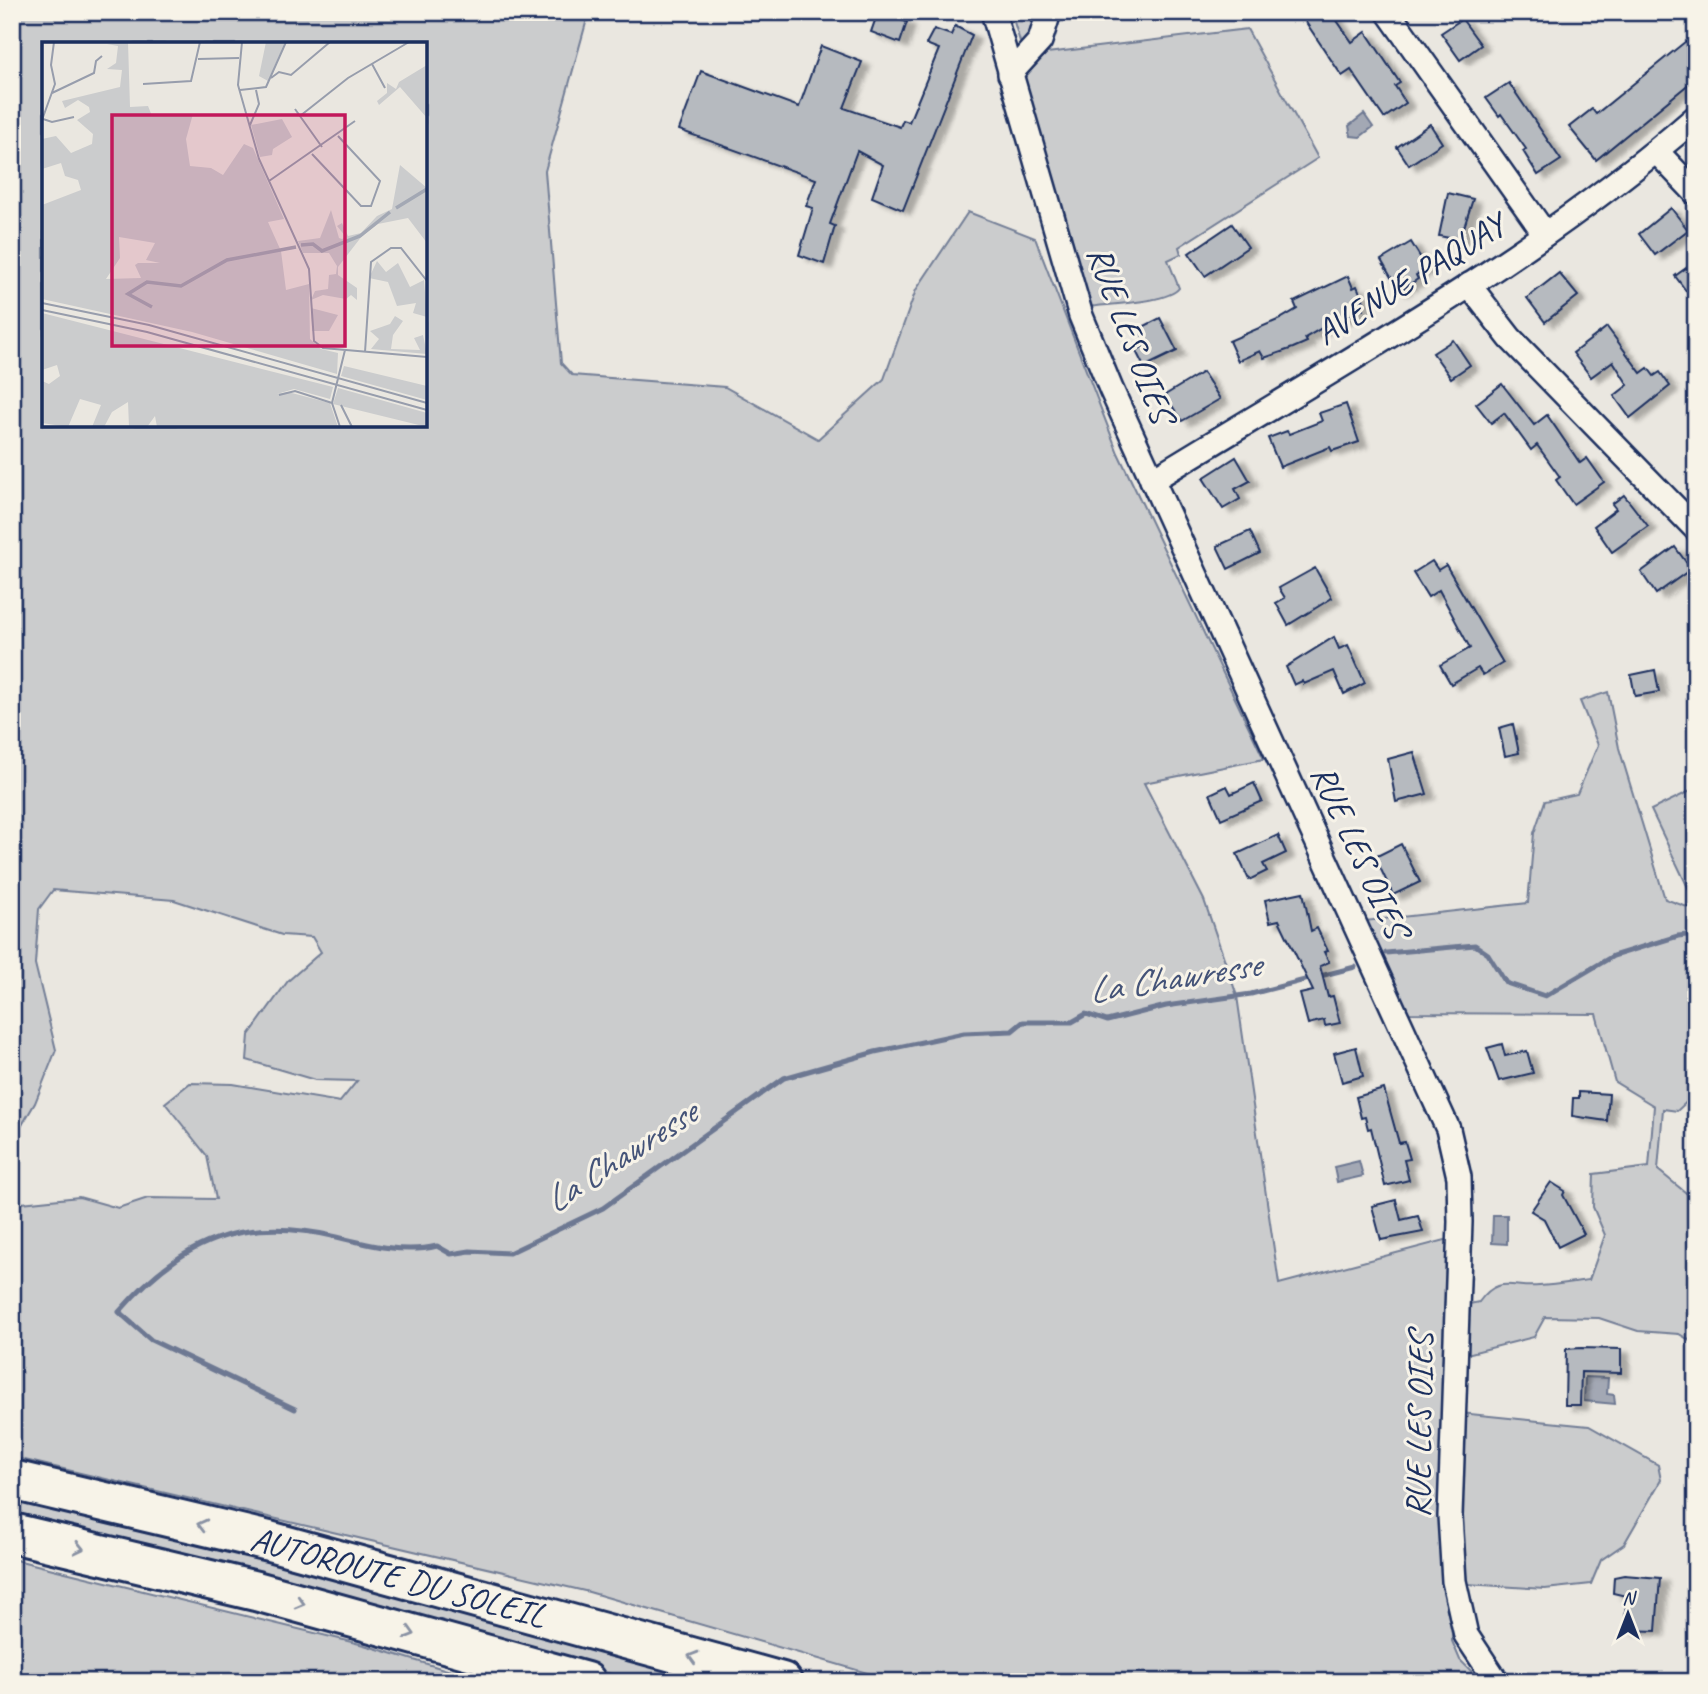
<svg xmlns="http://www.w3.org/2000/svg" width="1708" height="1694" viewBox="0 0 1708 1694" font-family="Caveat,sans-serif">
<defs>
<filter id="shadow"><feDropShadow dx="8" dy="4.5" stdDeviation="2" flood-color="#0004"/></filter>
</defs>
<rect width="100%" height="100%" fill="#eae7e0"/>
<filter id="ink" filterUnits="userSpaceOnUse"><feTurbulence type="fractalNoise" baseFrequency=".0143" numOctaves="2"/><feDisplacementMap in="SourceGraphic" scale="14" xChannelSelector="R" yChannelSelector="G"/><feConvolveMatrix kernelMatrix="1 2 1 2 8 2 1 2 1" color-interpolation-filters="sRGB"/></filter>
<g filter="url(#ink)">
<g fill="#cbcccd" stroke="#737e96" stroke-width="2" fill-rule="evenodd">
<path d="M12 12H589L545 171 561 363 572 375 725 387 818 439 884 379 916 290 968 212 1035 238 1118 453 1264 759 1144 783 1204 900 1237 996 1279 1284 1449 1239 1452 1641 1460 1660 1482 1682H898L589 1592 12 1457V1204L79 1197 118 1208 148 1198 216 1199 207 1156 165 1103 190 1083 233 1084 340 1102 357 1081 315 1080 247 1060 249 1035 288 981 321 952 312 937 282 935 174 900 53 890 39 909 35 964 56 1050 35 1103 12 1142ZM44 44H425V425H44Z"/>
<path d="M1011 12H1041L1026 45H1021Z"/>
<path d="M1247 29 1318 158 1179 247 1181 254 1168 260 1179 288C1168 303 1107 304 1088 307L1018 69 1047 53Z"/>
<path d="M1608 692 1619 748 1665 899 1690 908 1696 905V1090L1694 1095 1677 1111 1663 1109 1658 1170 1696 1201V1344L1679 1334 1638 1331 1599 1318 1545 1317 1534 1337 1463 1355 1464 1305 1479 1302C1499 1274 1512 1289 1539 1286 1556 1285 1573 1282 1589 1280L1605 1235 1593 1207 1594 1174 1649 1167 1654 1106 1615 1082 1596 1014 1406 1013 1364 921 1528 903 1534 833 1545 801 1577 794 1598 745 1580 701Z"/>
<path d="M1690 791 1696 802 1693 898 1651 810Z"/>
<path d="M1460 1413 1589 1426 1658 1465 1661 1480 1624 1544 1601 1560 1591 1584 1545 1589 1467 1584 1459 1500Z"/>
<path d="M12 1492 741 1682H640L302 1589 12 1520Z"/>
<path d="M12 1559 364 1645 487 1682H12Z"/>
</g>
<g fill="#a3a8b4" stroke="#6d7892" stroke-width="2">
<path d="M1364 114 1373 127 1360 137 1351 136 1349 126Z"/>
<path d="M1359 1161 1363 1176 1337 1182 1334 1167Z"/>
<path d="M1493 1215H1507V1244L1492 1243Z"/>
<path d="M1585 1377 1608 1378 1607 1394 1614 1395 1615 1404 1584 1401Z"/>
</g>
<g fill="none" stroke-linecap="round" stroke-linejoin="round">
<g stroke="#6d7892" stroke-width="5">
<path d="M1386 953 1475 945 1488 954 1506 983 1545 996 1613 956 1678 936 1696 934"/>
<path d="M295 1409 151 1340 119 1312C182 1239 243 1215 337 1237 369 1245 405 1254 437 1246L451 1254 470 1251 509 1253 603 1208 784 1078 875 1052 964 1033 1012 1031 1023 1022H1072L1086 1014 1107 1021 1166 1006 1251 994 1355 967"/>
</g>
</g>
<g fill="#b6babf" stroke="#1b2f5e" stroke-width="2" filter="url(#shadow)">
<path d="M878 12 907 22 900 43 871 32Z"/>
<path d="M1299 12H1331L1352 42 1366 32 1400 83 1395 86 1406 103 1384 118 1351 70 1342 76Z"/>
<path d="M1462 19 1481 45 1460 60 1441 33Z"/>
<path d="M955 26 972 35 903 210 872 197 883 165 857 151 830 224 835 226 824 264 799 255 813 208 806 206 816 179 679 130 701 71 799 107 821 46 862 62 844 108 900 127 903 120 909 122 939 49 926 44 934 29 951 35Z"/>
<path d="M1686 41 1696 52V78L1596 160 1569 127 1592 109 1596 114Z"/>
<path d="M1509 83 1561 160 1538 175 1523 151 1526 149 1501 114 1499 116 1486 98Z"/>
<path d="M1430 124 1442 143 1409 165 1397 147Z"/>
<path d="M1448 193 1473 199 1460 240 1439 236Z"/>
<path d="M1671 208 1688 230 1655 255 1639 234Z"/>
<path d="M1232 224 1248 247 1205 276 1189 253Z"/>
<path d="M1411 242 1427 268 1416 275 1418 279 1399 291 1381 260Z"/>
<path d="M1696 261V304L1675 276Z"/>
<path d="M1559 273 1578 296 1545 322 1527 298Z"/>
<path d="M1348 276 1353 288 1357 286 1365 304 1361 305 1363 309 1322 328 1305 338 1307 342 1293 348 1264 358 1260 351 1238 361 1229 341 1280 319 1297 309 1294 302Z"/>
<path d="M1160 318 1177 351 1144 367 1136 351 1147 344 1139 329Z"/>
<path d="M1607 327 1641 373 1648 368 1654 376 1660 372 1670 386 1630 418 1614 396 1628 385 1613 361 1591 377 1573 353Z"/>
<path d="M1453 340 1470 365 1451 378 1433 353Z"/>
<path d="M1203 372 1220 399 1182 421 1165 395Z"/>
<path d="M1502 384 1534 425 1547 415 1580 463 1587 458 1604 482 1573 504 1556 480 1560 477 1537 445 1531 450 1504 413 1491 423 1476 404Z"/>
<path d="M1346 404 1359 442 1332 451 1330 447 1280 467 1268 438 1287 431 1289 434 1322 421 1319 413Z"/>
<path d="M1236 457 1250 481 1235 489 1240 499 1223 509 1203 478Z"/>
<path d="M1624 495 1648 526 1612 552 1594 526 1616 509 1612 504Z"/>
<path d="M1250 531 1260 553 1228 569 1217 546Z"/>
<path d="M1675 547 1691 569 1656 594 1641 572Z"/>
<path d="M1432 561 1438 570 1446 565 1503 663 1483 675 1478 668 1451 684 1440 665 1470 648 1439 590 1428 597 1413 573Z"/>
<path d="M1315 568 1332 598 1288 625 1276 603 1285 598 1279 588Z"/>
<path d="M1334 637 1339 649 1348 645 1365 683 1344 694 1334 671 1304 684 1302 681 1294 685 1286 667Z"/>
<path d="M1655 670 1659 692 1635 696 1631 675Z"/>
<path d="M1513 724 1519 753 1505 756 1499 728Z"/>
<path d="M1414 752 1427 794 1396 802 1388 759Z"/>
<path d="M1254 783 1262 801 1221 819 1210 794 1227 786 1231 794Z"/>
<path d="M1278 835 1286 853 1263 864 1267 871 1249 880 1237 854Z"/>
<path d="M1401 844 1420 882 1393 895 1375 857Z"/>
<path d="M1303 892 1311 931 1317 928 1328 951 1324 952 1329 962 1320 966 1328 997 1333 996 1340 1023 1325 1026 1324 1020 1308 1024 1300 994 1313 991 1279 920 1270 922 1265 900Z"/>
<path d="M1502 1044 1505 1056 1527 1051 1533 1073 1499 1081 1487 1048Z"/>
<path d="M1356 1047 1363 1076 1342 1082 1334 1053Z"/>
<path d="M1384 1089 1399 1143 1405 1142 1410 1159 1404 1160 1409 1180 1385 1186 1371 1128 1368 1129 1365 1117 1361 1118 1356 1097Z"/>
<path d="M1579 1092 1609 1094 1607 1121 1572 1116 1573 1098H1579Z"/>
<path d="M1551 1182 1565 1191 1563 1195 1584 1234 1558 1247 1544 1219 1531 1211Z"/>
<path d="M1396 1200 1401 1220 1418 1216 1423 1232 1381 1240 1372 1206Z"/>
<path d="M1581 1348 1621 1349V1373L1581 1372 1580 1405H1565L1566 1349Z"/>
<path d="M1624 1575 1660 1578 1656 1631 1625 1630 1626 1596 1613 1593 1614 1577Z"/>
</g>
<g fill="none" stroke-linecap="round" stroke-linejoin="round">
<defs>
<g id="street">
<path d="M993 12 1081 316 1111 389 1448 1129 1459 1177 1460 1222 1450 1516 1454 1581 1466 1635 1497 1682"/>
<path d="M1388 12 1545 234"/>
<path d="M1010 74 1040 41 1049 12"/>
<path d="M1657 152 1696 193"/>
<path d="M1469 285 1510 338 1696 529"/>
<path d="M1152 480C1337 366 1531 261 1696 117"/>
</g>
<g id="highway">
<path d="M12 1480 269 1541 782 1682"/>
<path d="M12 1533 256 1591 586 1682"/>
</g>
</defs>
<use href="#street" stroke="#1b2f5e" stroke-width="28"/>
<use href="#highway" stroke="#1b2f5e" stroke-width="44"/>
<use href="#street" stroke="#f7f3e8" stroke-width="23"/>
<use href="#highway" stroke="#f7f3e8" stroke-width="38"/>
</g>
<defs><path id="oneway-chevron" d="M-2-3.5L2.5 0L-2 3.5" fill="none" stroke-width="1.6" stroke-linecap="round" stroke-linejoin="round" transform="scale(1.75)"/></defs>
<g stroke="#8991a3">
<use href="#oneway-chevron" transform="translate(202 1525) rotate(-166)"/>
<use href="#oneway-chevron" transform="translate(79 1548) rotate(13)"/>
<use href="#oneway-chevron" transform="translate(300 1603) rotate(15)"/>
<use href="#oneway-chevron" transform="translate(410 1633) rotate(16)"/>
<use href="#oneway-chevron" transform="translate(693 1657) rotate(-164)"/>
</g>
</g>
<g text-anchor="middle" dominant-baseline="central" stroke-width="6" stroke-linejoin="round" paint-order="stroke">
<g font-size="35" fill="#1b2f5e" stroke="#f7f3e8">
<text transform="translate(1410 279) rotate(-32)">AVENUE PAQUAY</text>
<text transform="translate(1131 334) rotate(69)">RUE LES OIES</text>
<text transform="translate(1360 851) rotate(65)">RUE LES OIES</text>
<text transform="translate(1419 1425) rotate(-89)">RUE LES OIES</text>
<text transform="translate(398 1577) rotate(15)">AUTOROUTE DU SOLEIL</text>
</g>
<g font-size="37" font-style="italic" fill="#445378" stroke="#f7f3e8">
<text transform="translate(1174 977) rotate(-9)">La Chawresse</text>
<text transform="translate(620 1156) rotate(-33)">La Chawresse</text>
</g>
</g>
<g transform="translate(42 42)">
<rect width="385" height="385" fill="#eae7e0"/>
<path d="M86 0 88 65 106 64 110 74 151 72 144 97 148 124 169 126 181 133 202 102 211 106 242 177 226 180 239 209 244 248 267 242 268 297 279 307 296 311 295 332 150 290 0 257V163L39 148 36 138 23 134 19 121 0 127V97L14 94 29 111 50 102 51 92 35 78 48 70 47 65 36 58 23 66 20 59 78 45 80 28 65 27 74 21 76 4 65 2ZM77 195 113 201 104 218 118 221H96L93 223 99 236 64 237 78 216ZM224 0H243L226 39 217 34ZM385 23V76L358 45 337 63 335 59 345 51V41L354 47 357 40ZM240 77 250 95 231 107 230 113 218 115 209 83ZM358 123 385 146V201L366 176 336 182 320 194 296 225V233L315 246V258L309 253 304 257 281 253 269 258 273 249 286 247 287 233 294 232 295 224 287 211H261L256 199 278 196 289 168 297 196 300 197 304 195 295 184 300 181 306 194 319 191 335 174 350 167ZM335 219 344 230 356 221 368 245 382 238 385 275 371 271 374 261 355 264 346 240 327 236ZM269 266 296 273 287 289H270ZM0 271 291 345 288 357 252 347 235 352 246 350 288 361 296 385H115L113 374 105 385H87L86 360 70 370 62 385H50L59 363 38 357 26 385 0 381V339L7 342 18 334 15 323 0 328ZM353 274 361 279 351 293 349 307 378 308 372 296 381 293 385 312 329 307 337 297 328 289 348 282ZM302 324 385 344V358L299 334ZM296 346 385 371V385L291 362Z" fill="#cbcccd" fill-rule="evenodd"/>
<path fill="none" stroke="#a3a8b4" stroke-width="3.5" d="M354 166 385 147M259 203 271 202 280 209 318 194 348 170M110 265 86 252 105 240 139 244 185 218 254 205"/>
<path fill="none" stroke="#979dac" stroke-width="2" d="M200 0 196 43 217 117 267 227 272 299 281 306 385 315M156 17 197 16M330 22 343 46M229 36 237 30 249 33 288 0M101 42 149 39 158 0M198 48 224 45 244 0M10 51 52 31 54 19 60 14M253 67 280 105M258 74 306 36 367 0M1 77 10 80 32 75M0 78 13 42 9 23 12 0M208 83 217 62 214 48M270 112 319 164H329L338 139 296 94M227 139 313 79M0 261 107 283 385 361M0 268 105 290 385 368M323 310 329 220 349 206H359L385 239M237 353 253 349 290 361M299 363 310 385M298 385 290 361 303 308"/>
<path fill="#c2185b" fill-opacity="0.15" stroke="#c2185b" stroke-width="3.5" d="M70 73H303V304H70Z"/>
<rect width="385" height="385" fill="none" stroke="#1b2f5e" stroke-width="3.5"/>
</g>
<rect width="1708" height="1694" fill="none" stroke="#f7f3e8" stroke-width="42"/>
<rect x="21" y="21" width="1666" height="1652" fill="none" stroke="#1b2f5e" stroke-width="2.5" filter="url(#ink)"/>
<g transform="translate(1628 1614)" stroke="#f7f3e8" stroke-width="5" paint-order="stroke">
<path d="M0-5L12 26L0 18L-12 26Z" fill="#1b2f5e"/>
<text y="-10" font-size="19" font-weight="bold" text-anchor="middle" fill="#1b2f5e">N</text>
</g>
</svg>
